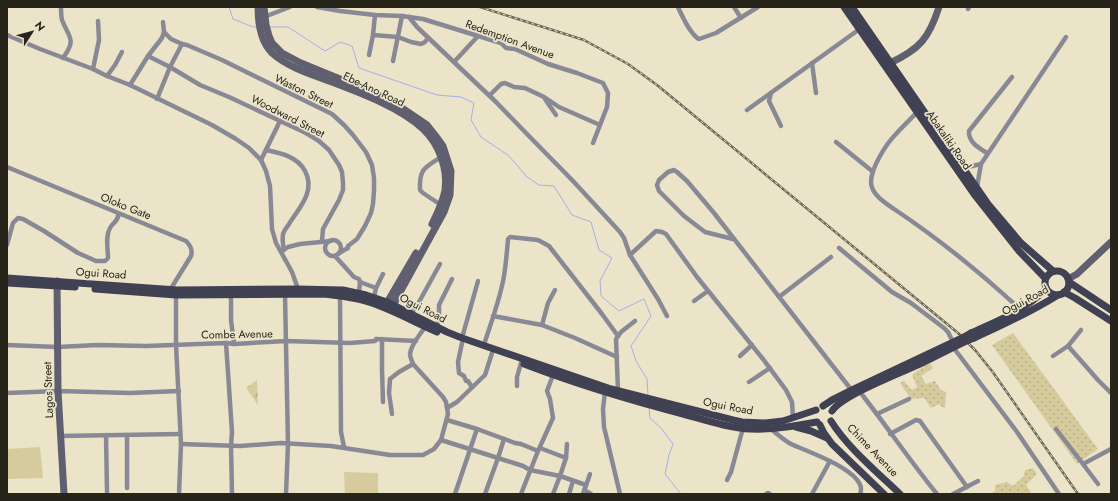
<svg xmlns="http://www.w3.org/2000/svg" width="1118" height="501" viewBox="0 0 1118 501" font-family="Jost,sans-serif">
<defs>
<pattern id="grass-dots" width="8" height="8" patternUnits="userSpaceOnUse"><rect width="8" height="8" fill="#d6cb9d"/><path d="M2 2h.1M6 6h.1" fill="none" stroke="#b8ae87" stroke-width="1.8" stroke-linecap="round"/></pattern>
<pattern id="forest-firs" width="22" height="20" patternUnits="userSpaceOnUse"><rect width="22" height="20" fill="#d6cb9d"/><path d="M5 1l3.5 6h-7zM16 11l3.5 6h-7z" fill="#b8ae87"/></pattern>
</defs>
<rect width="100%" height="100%" fill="#ebe4c9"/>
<g fill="url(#grass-dots)">
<path d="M1013 333 1098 449 1077 464 992 345Z"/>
<path d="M930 363 933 368 921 376 926 384 935 381 941 390 946 392 945 408 942 407 939 404 931 408 924 398 911 399 900 383 904 381 912 390 917 387 912 375 917 371Z"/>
<path d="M1033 468 1037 474 1026 485 1031 492 1028 494H990L995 491V485L1007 482 1013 486 1024 476 1025 470Z"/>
</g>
<path fill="url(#forest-firs)" d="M257 380 258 405 246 388Z"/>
<g fill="#d6cb9d">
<path d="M40 447 43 478 7 479V449Z"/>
<path d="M344 472 378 473V494H345Z"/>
</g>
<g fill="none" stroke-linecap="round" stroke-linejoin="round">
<g stroke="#acabea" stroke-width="1">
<path d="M229 7 233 19 253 27H256"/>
<path d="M269 27H288L325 51 340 42 352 46 359 68 437 95 461 97 474 103 471 120 481 137 509 156 527 177 539 185 554 186 572 215 591 222 599 250 612 258 600 281 601 296 619 311 644 299 651 316 631 346 636 361 647 379 648 395"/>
<path d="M649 408 650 418 661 428 673 444 669 455 665 474 681 494"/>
</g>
<g stroke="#898995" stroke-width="4.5">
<path d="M61 7C61 11 61 16 62 20 69 38 77 39 63 58"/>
<path d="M317 7 340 11 375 15 402 16 423 19 501 43 506 48 515 49 548 64 577 73 603 83 608 93 607 107 593 143"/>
<path d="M678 7C682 16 691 35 699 39L716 33 758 7"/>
<path d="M734 7 741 18"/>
<path d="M968 9 969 7"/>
<path d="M264 17 290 7"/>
<path d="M409 17 417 27 496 102 527 134 573 181 620 232 624 238 630 255 658 299 667 316"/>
<path d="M164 32 171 39 182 44"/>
<path d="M7 35 40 49 93 69 107 76 130 85 212 125 236 139 249 148 261 160 266 171 270 186 272 229 276 243 292 272 298 289"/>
<path d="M373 35 398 37 411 42 421 44 425 42 428 38"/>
<path d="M369 55 373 35 375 15"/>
<path d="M148 56 170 67 200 85 229 97 306 133 319 141 329 150 339 165 342 172 343 183V190L339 200 323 229 322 241"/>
<path d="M393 61 402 16"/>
<path d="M454 62 478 36"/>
<path d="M812 63 816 93"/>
<path d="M93 69 99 40 98 21"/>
<path d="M107 76 115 65 122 52"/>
<path d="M130 85 148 56 162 38 164 32 163 22"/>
<path d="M771 93 769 101 781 126"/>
<path d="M490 95 501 84 505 83 514 87 525 88 544 97 559 107 600 125"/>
<path d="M157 99 170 67 182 44 187 45 222 60 332 114 344 125 353 135 366 152 372 165 374 178V191L373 204 371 213 365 226 357 239 348 246V248L339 253"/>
<path d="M545 99 556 115"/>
<path d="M747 110 861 28"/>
<path d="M917 112C910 120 902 127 896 134 886 144 871 168 871 182 871 194 885 203 894 209 939 239 981 273 1021 310"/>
<path d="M836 142 872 171"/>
<path d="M266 150C281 153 298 157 305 171 316 191 299 208 289 224 287 227 284 231 283 234 282 240 283 245 284 250"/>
<path d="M987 153C979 148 968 142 969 131L1012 77"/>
<path d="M261 160 280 121"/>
<path d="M7 167 186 241C190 245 193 250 191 256L170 290"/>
<path d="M963 168 981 164"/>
<path d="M977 187 981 164 1066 37"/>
<path d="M441 205 423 193 420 190C419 168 425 168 441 157"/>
<path d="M733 239 705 232 684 216 659 191 657 185 659 180 668 172 674 170 677 172 687 181 714 213 853 392"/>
<circle cx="333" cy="248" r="8"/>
<path d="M7 245 13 223 18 218 23 219 44 231 78 253 96 261H105L108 258C108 248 105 237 110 228 114 221 116 224 119 214"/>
<path d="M839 248 892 292 911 303 944 328 948 332 953 342"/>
<path d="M282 251 288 247 300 244 331 241"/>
<path d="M630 255 656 231 662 232 666 234 697 277 763 359 786 390 792 402 793 418"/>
<path d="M335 256 354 277 359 279 360 282 359 293"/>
<path d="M360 282 376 288"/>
<path d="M231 293V320L234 344"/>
<path d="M176 294V345L181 444 179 494"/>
<path d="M285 295 288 444 286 494"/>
<path d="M340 296 341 432 344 447"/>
<path d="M374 297 376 288 383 274"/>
<path d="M779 297 831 257"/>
<path d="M694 301 708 291"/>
<path d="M411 314 419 302 440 264"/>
<path d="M493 316 542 325 575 338 617 357"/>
<path d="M542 325 548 303 555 290"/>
<path d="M436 327 439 320V305L452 279"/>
<path d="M462 338 478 281"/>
<path d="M382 339V370L383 402"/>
<path d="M226 343 232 432 231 446 232 494"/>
<path d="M462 343 458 362 459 373 464 376 466 381H468L472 387"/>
<path d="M7 345 58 347 97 345 146 346 226 343 234 344 286 341 350 343 375 341 376 339 416 341"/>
<path d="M484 345C491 322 500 300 504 276 506 264 507 251 508 239L510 237 538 240 549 246 602 314 618 336"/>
<path d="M1068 346 1098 380 1111 393"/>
<path d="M953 347 1017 432 1059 494"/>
<path d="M740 356 752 345"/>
<path d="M1053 356 1068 346 1081 330"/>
<path d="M749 382 770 368"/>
<path d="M517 386V377L521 363"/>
<path d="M618 391 616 339 621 332 635 321"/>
<path d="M605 392 603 409 604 427 620 494"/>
<path d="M860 392C886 425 910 461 937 494"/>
<path d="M7 393 58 391 130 393 179 391"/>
<path d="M447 408 457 402 485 375 492 353"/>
<path d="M392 414 389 393 390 379 399 372 413 364"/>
<path d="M877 414 909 399"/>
<path d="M447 420 477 429 515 443 521 444 538 451 521 494"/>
<path d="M771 429C777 434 784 440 791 444 805 451 870 472 860 494"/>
<path d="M1056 429 1083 464 1111 449"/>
<path d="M890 434 916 420 920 421 967 487"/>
<path d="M106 435 107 492"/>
<path d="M127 435V488"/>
<path d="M60 436 180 434"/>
<path d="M441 440 498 458 523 466 530 470 560 476 586 485"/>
<path d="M181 444 240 446 281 443 331 446 390 455H423L434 449 441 440 448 414 446 402 443 397 413 364C412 361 410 357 410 354 411 344 420 335 425 327"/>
<path d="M540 448 566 458 567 444"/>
<path d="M538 451 553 418 550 399 547 391 553 375"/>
<path d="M1083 464 1098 484"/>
<path d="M727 480 731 472 743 428"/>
<path d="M584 490 591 494"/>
<path d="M455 494 477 429"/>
<path d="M485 494 498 458 504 439"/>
<path d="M553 494 560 476 566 458"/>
<path d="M569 494 573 481"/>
<path d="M583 494 590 474"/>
<path d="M766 494 768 493 770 494"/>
<path d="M812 494 830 461"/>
<path d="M953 494 978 481"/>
</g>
<g stroke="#5f5f6f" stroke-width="7">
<path d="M258 7C258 22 261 42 272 53 287 67 313 75 332 82 361 93 401 108 423 129 439 144 448 169 445 190 443 202 437 214 432 224"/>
<path d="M264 7 266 25 269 36 272 43 282 53 301 63 374 93 396 104 427 125 438 139 443 146 451 171 450 195 444 212 398 296 391 310"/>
<path d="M890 63C920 49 929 38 939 7"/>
<path d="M1068 279 1077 274 1111 242"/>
<path d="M57 281 58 391 64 494"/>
<path d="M385 306 416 253"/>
</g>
<g stroke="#414154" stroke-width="7">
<path d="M844 7 974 194 1019 251 1045 278"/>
<path d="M852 7 988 204 1021 243 1053 271"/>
<circle cx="1057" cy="283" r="12"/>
<path d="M7 278 177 290 298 289 343 290 366 295 387 302 447 332 462 338 611 389 733 420 742 422 765 423 783 421 816 410"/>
<path d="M1069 282 1111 310"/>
<path d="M7 283 75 287"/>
<path d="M95 289 176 295 324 294C338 296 352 297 365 301 390 308 413 322 437 332"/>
<path d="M1064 292 1075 298 1111 321"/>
<path d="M971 333C999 320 1024 311 1046 289"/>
<path d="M974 338C1003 325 1031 312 1058 295"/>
<path d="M524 364C576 384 629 400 683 414 705 420 728 428 751 429 773 430 795 426 817 422"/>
<path d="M823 406 832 400 852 390 962 338"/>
<path d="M832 411C842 395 903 372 922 363 936 356 950 349 964 342"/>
<path d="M831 421C847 447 878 473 900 494"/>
<path d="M820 425 824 433 832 444 884 494"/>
<path d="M796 427 811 431 827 438"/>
</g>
<defs>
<path id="rail" d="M480 7 584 40 628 64 657 85 958 333 975 350 992 371 1078 494"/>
</defs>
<use href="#rail" stroke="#6d6959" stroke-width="2.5"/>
<use href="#rail" stroke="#ebe4c9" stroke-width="1" stroke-dasharray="3" stroke-linecap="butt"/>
<g stroke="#414154" stroke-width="7">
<path d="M962 338 971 333"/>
<path d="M964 342 974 338"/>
</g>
</g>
<g text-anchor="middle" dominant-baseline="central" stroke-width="3.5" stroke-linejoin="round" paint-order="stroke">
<g font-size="11" fill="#27241a" stroke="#ebe4c9">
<text transform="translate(510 39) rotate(20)">Redemption Avenue</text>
<text transform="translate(374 89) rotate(25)">Ebe-Ano Road</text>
<text transform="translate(304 91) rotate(26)">Waston Street</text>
<text transform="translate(288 116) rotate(27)">Woodward Street</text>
<text transform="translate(949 140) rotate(55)">Abakaliki Road</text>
<text transform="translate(126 206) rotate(22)">Oloko Gate</text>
<text transform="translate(101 273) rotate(4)">Ogui Road</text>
<text transform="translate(1025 300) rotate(-28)">Ogui Road</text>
<text transform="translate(423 308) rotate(27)">Ogui Road</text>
<text transform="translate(237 334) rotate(-1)">Combe Avenue</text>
<text transform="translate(48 390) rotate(-92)">Lagos Street</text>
<text transform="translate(728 406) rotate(11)">Ogui Road</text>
<text transform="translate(873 450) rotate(46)">Chime Avenue</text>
</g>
</g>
<rect width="1118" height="501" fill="none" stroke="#27241a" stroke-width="16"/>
<g transform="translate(32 32) rotate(54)" stroke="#ebe4c9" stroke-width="3" paint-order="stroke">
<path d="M0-3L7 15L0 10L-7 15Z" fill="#27241a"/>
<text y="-6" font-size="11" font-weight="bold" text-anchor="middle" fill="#27241a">N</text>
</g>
</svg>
